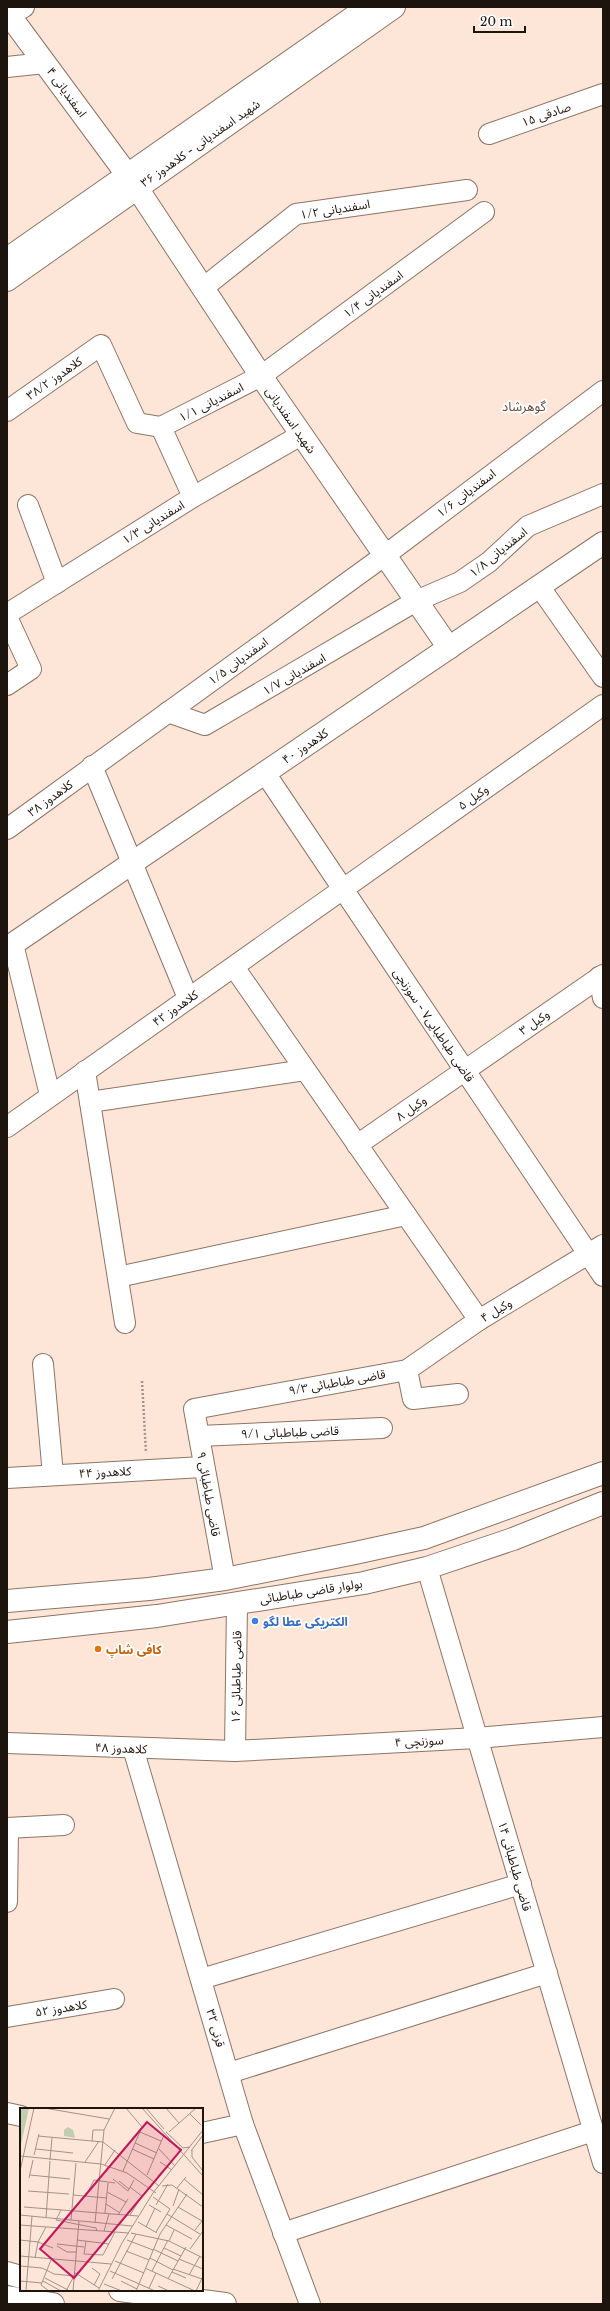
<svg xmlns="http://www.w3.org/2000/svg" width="610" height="2311" viewBox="0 0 610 2311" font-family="'Libre Baskerville','Noto Sans Arabic',serif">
<rect width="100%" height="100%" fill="#fde6d8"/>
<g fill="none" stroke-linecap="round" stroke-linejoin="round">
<defs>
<g id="minor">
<path d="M8 7 10 15 24 7"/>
<path d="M7 67 45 63"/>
<path d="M489 134 603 94"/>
<path d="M203 288 296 214 467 190"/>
<path d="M7 411 101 345 137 423 161 427"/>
<path d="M161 427 261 376 484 212"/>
<path d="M161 427 193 497"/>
<path d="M28 505 57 583"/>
<path d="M539 586 603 677"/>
<path d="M7 614 193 497 301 435"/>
<path d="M7 617 31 669 7 685"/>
<path d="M168 712 205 725 416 601 460 582 489 562 528 526 603 494"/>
<path d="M92 766 188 998"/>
<path d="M265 773 603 1276"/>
<path d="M7 829 384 556 603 391"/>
<path d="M13 944 50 1095"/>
<path d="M234 967 479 1320"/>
<path d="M599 977 603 998"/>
<path d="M85 1071 125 1323"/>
<path d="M90 1102 305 1070"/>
<path d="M7 1127 603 705"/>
<path d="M357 1145 603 975"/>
<path d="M118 1277 406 1215"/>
<path d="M43 1364 53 1475"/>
<path d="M407 1370 413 1399 458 1394"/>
<path d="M199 1436 382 1428"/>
<path d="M7 1478 203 1467"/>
<path d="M427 1568 603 2163"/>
<path d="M225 1579 194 1409 407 1370 479 1320 603 1245"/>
<path d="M7 1743 235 1751 477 1738 603 1727"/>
<path d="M133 1748 243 2124 310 2304"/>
<path d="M235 1751 237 1603"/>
<path d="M7 1828 64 1825"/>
<path d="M7 1902 8 1828"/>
<path d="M201 1979 521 1884"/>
<path d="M7 2017 114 1999"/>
<path d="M229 2073 547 1973"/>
<path d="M7 2113 21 2116"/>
<path d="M202 2133 243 2124"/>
<path d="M283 2233 593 2131"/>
</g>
<g id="tertiary">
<path d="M7 12 137 188 261 376 449 648"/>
<path d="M7 259 368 7"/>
<path d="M7 280 394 7"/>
<path d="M7 948 603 543"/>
</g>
<g id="secondary">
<path d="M7 1601 149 1589 225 1579 355 1553 424 1538 603 1473"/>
<path d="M7 1632 157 1616 364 1583 427 1568 513 1539 603 1503"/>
</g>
<g id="primary">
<path d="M7 2273 21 2277"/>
<path d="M120 2290 225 2304"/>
<path d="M7 2297 53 2304"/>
</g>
</defs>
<use href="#minor" stroke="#8d7465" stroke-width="22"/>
<use href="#tertiary" stroke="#8d7465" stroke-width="24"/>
<use href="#secondary" stroke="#8d7465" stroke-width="24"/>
<use href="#primary" stroke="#8d7465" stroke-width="24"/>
<path stroke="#a69489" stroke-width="2.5" stroke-dasharray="2 2" stroke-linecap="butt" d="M142 1381 146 1453"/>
<use href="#minor" stroke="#fff" stroke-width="20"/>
<use href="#tertiary" stroke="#fff" stroke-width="22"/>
<use href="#secondary" stroke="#fff" stroke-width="22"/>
<use href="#primary" stroke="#fff" stroke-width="22"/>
</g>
<circle fill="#3f7fe0" stroke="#fff" stroke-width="1.5" cx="255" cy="1621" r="4"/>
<circle fill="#e8710a" stroke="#fff" stroke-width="1.5" cx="98" cy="1649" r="4"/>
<g text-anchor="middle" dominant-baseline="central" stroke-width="3.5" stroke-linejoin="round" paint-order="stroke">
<g font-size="12" fill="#1e140e" stroke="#fff">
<text transform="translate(67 92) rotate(54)">اسفندیانی ۴</text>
<text transform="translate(546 114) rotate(-19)">صادقی ۱۵</text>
<text transform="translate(200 143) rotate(-35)">شهید اسفندیانی - کلاهدوز ۳۶</text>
<text transform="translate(335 209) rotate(-9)">اسفندیانی ۱/۲</text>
<text transform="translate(373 294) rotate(-36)">اسفندیانی ۱/۴</text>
<text transform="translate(54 378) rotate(-35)">کلاهدوز ۳۸/۲</text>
<text transform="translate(211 402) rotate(-27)">اسفندیانی ۱/۱</text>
<text transform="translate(291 420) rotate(55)">شهید اسفندیانی</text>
<text transform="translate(466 493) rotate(-37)">اسفندیانی ۱/۶</text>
<text transform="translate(153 522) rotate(-32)">اسفندیانی ۱/۳</text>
<text transform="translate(498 552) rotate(-39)">اسفندیانی ۱/۸</text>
<text transform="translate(238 661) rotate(-36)">اسفندیانی ۱/۵</text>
<text transform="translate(294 674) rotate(-30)">۱/۷ اسفندیانی</text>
<text transform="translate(305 746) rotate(-34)">کلاهدوز ۴۰</text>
<text transform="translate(473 797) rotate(-35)">وکيل ۵</text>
<text transform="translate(50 798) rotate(-36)">کلاهدوز ۳۸</text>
<text transform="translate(175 1008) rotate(-35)">کلاهدوز ۴۲</text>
<text transform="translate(534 1022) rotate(-35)">وکيل ۳</text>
<text transform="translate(434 1025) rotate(56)">قاضی طباطبایی۷ - سوزنچی</text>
<text transform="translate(411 1108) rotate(-35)">وکيل ۸</text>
<text transform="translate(496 1310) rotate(-31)">وکيل ۴</text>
<text transform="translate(337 1382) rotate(-10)">قاضی طباطبائی ۹/۳</text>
<text transform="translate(290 1432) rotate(-2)">قاضی طباطبائی ۹/۱</text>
<text transform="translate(105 1472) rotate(-3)">کلاهدوز ۴۴</text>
<text transform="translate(209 1494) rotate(80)">قاضی طباطبائی ۹</text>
<text transform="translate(311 1591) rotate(-9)">بولوار قاضی طباطبائی</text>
<text transform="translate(236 1677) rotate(-89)">قاضی طباطبائی ۱۶</text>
<text transform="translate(419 1741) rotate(-3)">سوزنچی ۴</text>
<text transform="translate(121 1748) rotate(2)">کلاهدوز ۴۸</text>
<text transform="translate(515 1866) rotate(74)">قاضی طباطبائی ۱۴</text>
<text transform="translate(61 2008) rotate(-9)">کلاهدوز ۵۲</text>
<text transform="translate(216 2028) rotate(74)">قرنی ۳۲</text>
</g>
<g font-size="12" font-weight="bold" fill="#366cbe" stroke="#fff" text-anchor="start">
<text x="263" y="1621">الکتریکی عطا لگو</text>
</g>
<g font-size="12" font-weight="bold" fill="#c56008" stroke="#fff" text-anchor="start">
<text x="106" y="1649">کافی شاپ</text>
</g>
<g font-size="13" fill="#654d3f" stroke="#fff">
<text x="524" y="406">گوهرشاد</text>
</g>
</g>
<g transform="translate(20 2108)">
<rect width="183" height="183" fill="#fde6d8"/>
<path d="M0 0H9L0 41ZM48 19 53 22 55 30 44 28V22Z" fill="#bfceb0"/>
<path fill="none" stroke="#a49287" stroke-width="1" d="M24 0 89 11M122 0 183 68M126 0 144 21M146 0 159 15M170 6 181 17M120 24 141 33M146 24 163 40 170 39M149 24 176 0M18 28 83 34M72 33 73 22H84M83 34 139 78M115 35 137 45M16 41 53 45M112 41 134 51M139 41 155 58M172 42V49L183 63M171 43 183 27M14 47 19 26M0 48 81 56 107 65 136 85M30 52 32 30M65 54 79 33M140 54 152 62M85 57 95 42M0 63 14 0M103 63 122 19 106 0M10 67 50 71M127 67 144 27M138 68 147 58M9 70 13 52M93 71 108 83 114 72M164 71 183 87M99 73 109 81M142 78 152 77 183 99M110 79 123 89M157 80 166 69M8 83 49 86M87 84 106 94M53 87 87 90M66 88 74 72 95 75M133 89 150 101 136 124M86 96 100 105M129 97 141 104M136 97 148 76M153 98 159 81M4 99 118 108M158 99 182 113 175 122M41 102 36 112 76 120 77 123M85 105 88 75M147 106 180 126M0 107 112 118M98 107 108 91M110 107 120 91M26 110 30 53M51 112 56 55M118 114 137 125M75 115 84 22 95 0M0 117 109 125M146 117 172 131M126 119 135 100M84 123 89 106M111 125 149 133 183 150M0 132 18 134 33 140M57 132 89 136M107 132 133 142M66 133 64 146 83 147 95 124M149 133 154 122M37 136 64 139M37 138 47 144H56M144 140 161 148M133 141 158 153M170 141 183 123M106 143 129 152M0 148 91 156M15 150 18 134 26 119M130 150 153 162M159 151 183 161M95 153 124 165M0 158 22 160 34 166 54 168 46 183M72 160 80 166 74 177M125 160 175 183M153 161 182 171M90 163 135 183M132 163 148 132M54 164 79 180M152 164 166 170M169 167 180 148M25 170 48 182M92 171 116 126M148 171 166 139M0 173 22 175M23 173 41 183M101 173 117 181M84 176 102 183M138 178 149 183M129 180 136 165M6 183 12 108M29 183 21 177 31 152M53 183 59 113M78 183 102 135 133 85 183 22M116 183 140 126 167 86M176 183 183 168"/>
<path fill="#c2185b" fill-opacity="0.15" stroke="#c2185b" stroke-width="2" d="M127 14 161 42 54 170 20 141Z"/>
<rect width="183" height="183" fill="none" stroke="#1e140e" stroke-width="2"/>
</g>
<rect width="610" height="2311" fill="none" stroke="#1e140e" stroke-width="16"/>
<path d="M474 26v6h51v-6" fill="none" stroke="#1e140e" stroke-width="2"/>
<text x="480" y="26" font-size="12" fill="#1e140e" stroke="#ffffff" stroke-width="3" paint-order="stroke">20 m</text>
</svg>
